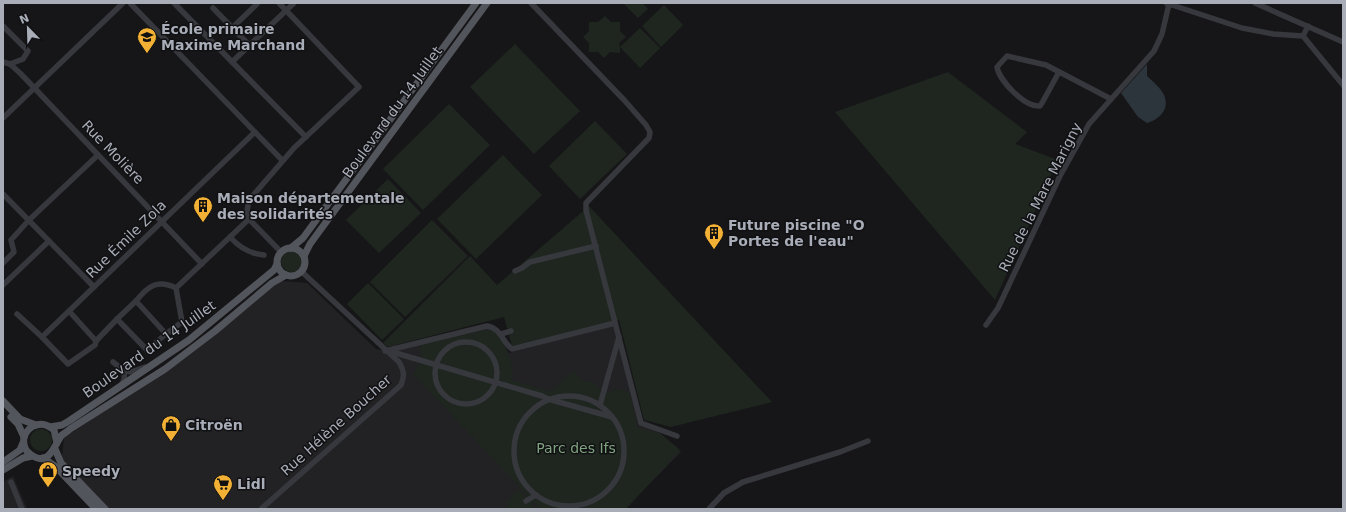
<svg xmlns="http://www.w3.org/2000/svg" width="1346" height="512" viewBox="0 0 1346 512" font-family="'DejaVu Sans',sans-serif">
<rect width="100%" height="100%" fill="#161618"/>
<g fill="#222225">
<path d="M281 281 307 283 376 349 394 351 483 328 493 330 499 336 509 353 615 324 640 423 655 428 657 432 681 452 625 509H100L61 466 64 438 195 350 246 306Z"/>
<path d="M13 476 27 509H3V482Z"/>
</g>
<g fill="#1e261f">
<path d="M623 3H643L648 9 638 18Z"/>
<path d="M664 5 683 25 661 47 642 26Z"/>
<path d="M605 16 611 22H620V31L626 37 619 43 620 47 640 28 660 48 640 68 620 47V53L610 52 604 58 598 52H589V43L583 37 589 31V22H598Z"/>
<path d="M515 44 580 111 534 154 470 87Z"/>
<path d="M948 72 1027 132 1015 144 1058 160 995 300 835 112Z"/>
<path d="M449 104 490 145 423 210 383 169Z"/>
<path d="M595 121 627 154 580 199 549 166Z"/>
<path d="M503 155 542 195 476 259 437 219Z"/>
<path d="M388 179 421 213 379 253 346 220Z"/>
<path d="M589 206 772 402 671 427 644 420 619 320 512 346 504 317 388 347 383 343 470 256 497 285Z"/>
<path d="M432 220 468 256 405 317 370 282Z"/>
<circle cx="292" cy="261" r="11"/>
<path d="M368 283 404 319 382 340 347 304Z"/>
<path d="M485 330H496C505 347 515 360 512 380L552 392 574 370 581 380 595 383 601 391 610 393 616 389 629 392 638 428 660 433 680 450 626 509H540L413 374C419 364 424 357 420 345Z"/>
<circle cx="41" cy="440" r="11"/>
<path d="M519 489 537 509H510L506 503Z"/>
</g>
<path fill="#2c353c" d="M1147 64V76C1152 81 1161 88 1164 95 1170 109 1160 119 1147 123L1138 117 1121 93Z"/>
<g fill="none" stroke-linecap="round" stroke-linejoin="round">
<g stroke="#37383d" stroke-width="5.5">
<path d="M130 3 282 160"/>
<path d="M174 3 306 137"/>
<path d="M531 3 625 101 646 125 650 132 649 138 586 203V210L641 423 677 436"/>
<path d="M1166 3 1242 28 1273 34 1303 36 1308 26"/>
<path d="M1255 3 1343 42"/>
<path d="M213 8 250 46"/>
<path d="M3 26 28 51 23 59 10 64"/>
<path d="M232 28 257 4"/>
<path d="M1303 36 1343 85"/>
<path d="M3 62 10 64 21 74 202 264"/>
<path d="M232 62 294 3"/>
<path d="M1059 72 1042 103 1040 106C1025 108 999 80 997 67L1007 56 1046 65 1111 99"/>
<path d="M3 118 123 3"/>
<path d="M3 194 94 287"/>
<path d="M249 219 281 252"/>
<path d="M230 237C239 247 251 254 264 255"/>
<path d="M3 263 14 252 11 240 29 220 98 155"/>
<path d="M515 271 522 268 530 262 596 246"/>
<path d="M3 285 49 241"/>
<path d="M176 288C157 279 148 286 136 301L166 334 182 322 176 288 249 219 247 211 249 200 294 148 359 87 279 3"/>
<path d="M136 301 117 319 147 350 166 334"/>
<path d="M69 311 96 341 117 319"/>
<path d="M17 314 42 337 68 364 95 345 96 341"/>
<path d="M986 325 998 308 1060 176 1089 124 1154 51 1162 34 1169 4"/>
<path d="M501 334 511 331"/>
<path d="M42 337 255 132"/>
<circle cx="466" cy="373" r="31"/>
<path d="M385 351 487 326C502 329 502 342 512 349L615 323"/>
<path d="M389 351 542 396 548 399 612 417"/>
<path d="M113 362C122 369 129 375 121 385"/>
<path d="M122 370 131 372 145 367"/>
<circle cx="569" cy="451" r="55"/>
<path d="M600 405 619 337"/>
<path d="M11 482 22 509"/>
<path d="M526 501 536 495"/>
<path d="M261 509 401 385C405 375 404 371 399 362L302 272"/>
<path d="M709 509 724 493 743 482 840 452 868 441"/>
</g>
<g stroke="#53555c" stroke-width="7">
<circle cx="291" cy="262" r="14"/>
<path d="M291 248 303 238 476 3"/>
<path d="M304 256 310 244 487 3"/>
<path d="M3 401 20 419 36 425"/>
<path d="M11 417 18 424 24 437"/>
<path d="M50 427 62 425 69 421 189 340 274 270 277 264"/>
<path d="M57 443 54 430C43 420 29 424 24 437 23 444 24 450 30 454 50 469 54 444 62 435 65 433 68 431 70 429L165 369 215 331 272 283 286 275"/>
<path d="M55 449 61 463 105 509"/>
<path d="M43 458 56 467 96 509"/>
<path d="M3 462 20 450 23 443"/>
<path d="M3 470 23 458 32 456"/>
</g>
</g>
<defs>
<symbol id="school-pin" viewBox="-11 -11 22 30"><path d="M0 17L-7.5 6A9.5 9.5 0 1 1 7.5 6Z" fill="#f2b134" stroke="#111113"/><path d="M0-5L7-2L0 1L-7-2ZM-4 1L0 2.5L4 1V4Q0 6-4 4Z" fill="#111"/></symbol>
<symbol id="building-pin" viewBox="-11 -11 22 30"><path d="M0 17L-7.5 6A9.5 9.5 0 1 1 7.5 6Z" fill="#f2b134" stroke="#111113"/><path d="M-4-6H4V6H1V3H-1V6H-4ZM-2.5-4.3h1.7v1.8h-1.7ZM.8-4.3h1.7v1.8H.8ZM-2.5-1h1.7V.8h-1.7ZM.8-1h1.7V.8H.8Z" fill="#111"/></symbol>
<symbol id="shop-pin" viewBox="-11 -11 22 30"><path d="M0 17L-7.5 6A9.5 9.5 0 1 1 7.5 6Z" fill="#f2b134" stroke="#111113"/><path d="M-5-2.5h2.3a2.7 3.5 0 0 1 5.4 0H5L5.5 6h-11ZM-1.5-2.5h3a1.5 2.3 0 0 0-3 0Z" fill="#111"/></symbol>
<symbol id="supermarket-pin" viewBox="-11 -11 22 30"><path d="M0 17L-7.5 6A9.5 9.5 0 1 1 7.5 6Z" fill="#f2b134" stroke="#111113"/><path d="M-6-5.5h2.5l.6 2H6L4.5 2H-2.5L-4.4-4H-6ZM-1.5 3.2a1.3 1.3 0 1 0 .1 0ZM3 3.2a1.3 1.3 0 1 0 .1 0Z" fill="#111"/></symbol>
</defs>
<g fill-rule="evenodd">
<use href="#school-pin" x="136" y="26" width="22" height="30"/>
<use href="#building-pin" x="192" y="195" width="22" height="30"/>
<use href="#building-pin" x="703" y="222" width="22" height="30"/>
<use href="#shop-pin" x="160" y="414" width="22" height="30"/>
<use href="#shop-pin" x="37" y="460" width="22" height="30"/>
<use href="#supermarket-pin" x="212" y="473" width="22" height="30"/>
</g>
<g text-anchor="middle" dominant-baseline="central" stroke-width="3" stroke-linejoin="round" paint-order="stroke">
<g font-size="14" font-weight="bold" fill="#a8adb8" stroke="#111113" text-anchor="start">
<text x="161" y="29">École primaire<tspan x="161" dy="16">Maxime Marchand</tspan></text>
<text x="217" y="198">Maison départementale<tspan x="217" dy="16">des solidarités</tspan></text>
<text x="728" y="225">Future piscine "O<tspan x="728" dy="16">Portes de l'eau"</tspan></text>
<text x="185" y="425">Citroën</text>
<text x="62" y="471">Speedy</text>
<text x="237" y="484">Lidl</text>
</g>
<g font-size="14" fill="#a8adb8" stroke="#111113">
<text transform="translate(392 112) rotate(-54)">Boulevard du 14 Juillet</text>
<text transform="translate(113 152) rotate(46)">Rue Molière</text>
<text transform="translate(1040 197) rotate(-63)">Rue de la Mare Marigny</text>
<text transform="translate(126 239) rotate(-44)">Rue Émile Zola</text>
<text transform="translate(149 349) rotate(-35)">Boulevard du 14 Juillet</text>
<text transform="translate(336 425) rotate(-42)">Rue Hélène Boucher</text>
</g>
<g font-size="14" fill="#7fa381" stroke="#111113">
<text x="576" y="448">Parc des Ifs</text>
</g>
</g>
<rect width="1346" height="512" fill="none" stroke="#a8adb8" stroke-width="8"/>
<g transform="translate(28 28) rotate(337)" stroke="#111113" stroke-width="3" paint-order="stroke">
<path d="M0-3L7 15L0 10L-7 15Z" fill="#a8adb8"/>
<text y="-6" font-size="11" font-weight="bold" text-anchor="middle" fill="#a8adb8">N</text>
</g>
</svg>
